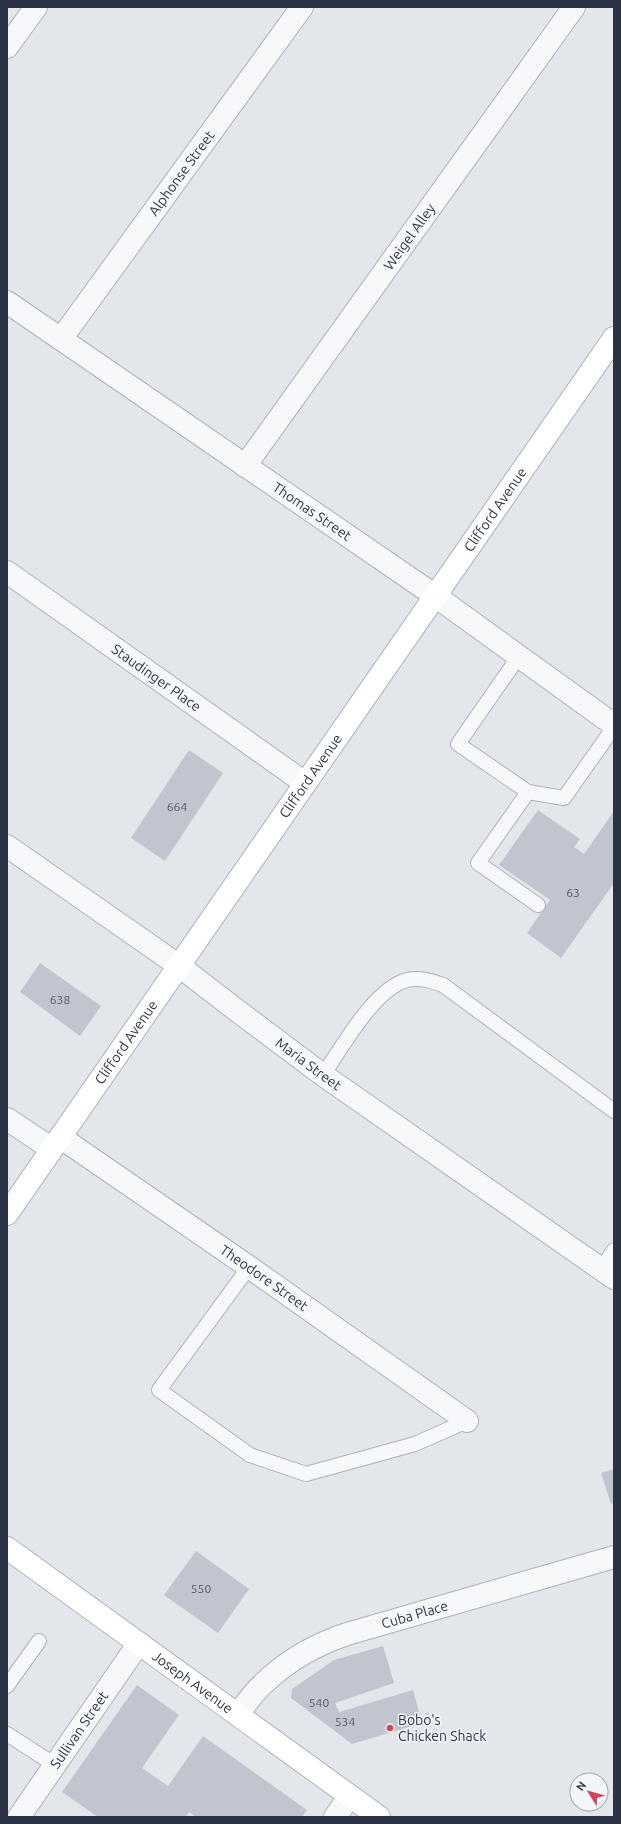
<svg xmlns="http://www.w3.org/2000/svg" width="621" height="1824" viewBox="0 0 621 1824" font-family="Ubuntu,sans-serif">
<rect width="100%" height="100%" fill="#e3e7ec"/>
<g fill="#c0c5cf">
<path d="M189 750 223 773 165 861 131 838Z"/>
<path d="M538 810 580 839 574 847 584 854 614 811V883L561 958 527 933 550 900 499 865Z"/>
<path d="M40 963 101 1006 80 1036 20 992Z"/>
<path d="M614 1469V1503L611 1504 601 1473Z"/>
<path d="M196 1551 249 1589 218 1633 164 1595Z"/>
<path d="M383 1646 394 1683 335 1703 339 1712 413 1690 422 1723 352 1744 291 1698 292 1689 334 1660Z"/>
<path d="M137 1685 179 1715 142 1768 168 1786 203 1736 307 1810 302 1817H196L189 1812 186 1817H98L62 1792Z"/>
</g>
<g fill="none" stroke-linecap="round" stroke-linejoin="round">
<defs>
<g id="lane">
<path d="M519 656 458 744 528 792 478 863 538 905"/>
<path d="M528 792 564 798 614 727"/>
<path d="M323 1075C343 1046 374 989 407 980 420 977 431 981 443 985L614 1111"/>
<path d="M249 1267 159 1390 250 1455 306 1474 415 1444 467 1421"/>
<path d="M601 1269 614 1250"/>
<path d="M7 1686 39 1641"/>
<path d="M7 1734 55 1765"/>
</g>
<g id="street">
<path d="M7 47 36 7"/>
<path id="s1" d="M7 302 434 595 614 725"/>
<path id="s2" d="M61 339 302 7"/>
<path id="s3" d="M245 466 574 7"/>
<path id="s4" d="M7 572 305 783"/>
<path id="s5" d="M7 846 178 965 235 1009 323 1075 614 1278"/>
<path d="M7 1119 52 1149"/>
<path id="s6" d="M60 1137 249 1267 467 1421"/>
<path id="s7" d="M238 1714C246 1703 254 1692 264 1683 287 1661 317 1644 347 1634L614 1557"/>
<path id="s8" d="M19 1817 139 1643"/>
<path d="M335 1817 350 1796"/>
</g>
<g id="secondary">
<path id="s9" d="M7 1214 614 338"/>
<path id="s10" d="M7 1548 379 1817"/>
</g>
</defs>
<use href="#lane" stroke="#acb1ba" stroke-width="16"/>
<use href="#street" stroke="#acb1ba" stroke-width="24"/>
<use href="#secondary" stroke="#acb1ba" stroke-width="24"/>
<use href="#lane" stroke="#f7f8fa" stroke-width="14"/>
<use href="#street" stroke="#f7f8fa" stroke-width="22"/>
<use href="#secondary" stroke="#fff" stroke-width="22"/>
</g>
<circle fill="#d54455" stroke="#f3f6f9" stroke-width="1.5" cx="390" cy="1728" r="4"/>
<g text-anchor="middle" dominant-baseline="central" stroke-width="3" stroke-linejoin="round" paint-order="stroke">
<g font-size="12" fill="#505868">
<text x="177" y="806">664</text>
<text x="573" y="892">63</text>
<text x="60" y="999">638</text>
<text x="201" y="1588">550</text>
<text x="319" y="1702">540</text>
<text x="345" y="1721">534</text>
</g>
<g font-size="14" fill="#2a3346" stroke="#f3f6f9">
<text stroke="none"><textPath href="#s2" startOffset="205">Alphonse Street</textPath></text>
<text stroke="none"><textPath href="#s3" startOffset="282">Weigel Alley</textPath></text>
<text stroke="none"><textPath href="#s9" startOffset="857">Clifford Avenue</textPath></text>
<text stroke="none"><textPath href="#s1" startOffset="370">Thomas Street</textPath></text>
<text stroke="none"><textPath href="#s4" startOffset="183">Staudinger Place</textPath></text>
<text stroke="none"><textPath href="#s9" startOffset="533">Clifford Avenue</textPath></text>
<text stroke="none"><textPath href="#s9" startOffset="209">Clifford Avenue</textPath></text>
<text stroke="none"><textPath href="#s5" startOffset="372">Maria Street</textPath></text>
<text stroke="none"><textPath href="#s6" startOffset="248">Theodore Street</textPath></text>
<text stroke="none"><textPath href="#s7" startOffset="208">Cuba Place</textPath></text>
<text stroke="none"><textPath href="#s10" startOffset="229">Joseph Avenue</textPath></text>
<text stroke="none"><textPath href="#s8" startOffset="106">Sullivan Street</textPath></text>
</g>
<g font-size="14" fill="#2a3346" stroke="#f3f6f9" text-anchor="start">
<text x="398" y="1720">Bobo's<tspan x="398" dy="16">Chicken Shack</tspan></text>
</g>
</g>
<rect width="621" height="1824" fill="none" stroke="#2a3346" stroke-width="16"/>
<g transform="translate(589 1792) rotate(307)"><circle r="19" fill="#f3f6f9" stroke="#a3a8b1"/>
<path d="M0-3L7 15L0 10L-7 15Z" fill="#d54455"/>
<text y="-6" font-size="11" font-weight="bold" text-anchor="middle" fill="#2a3346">N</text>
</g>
</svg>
